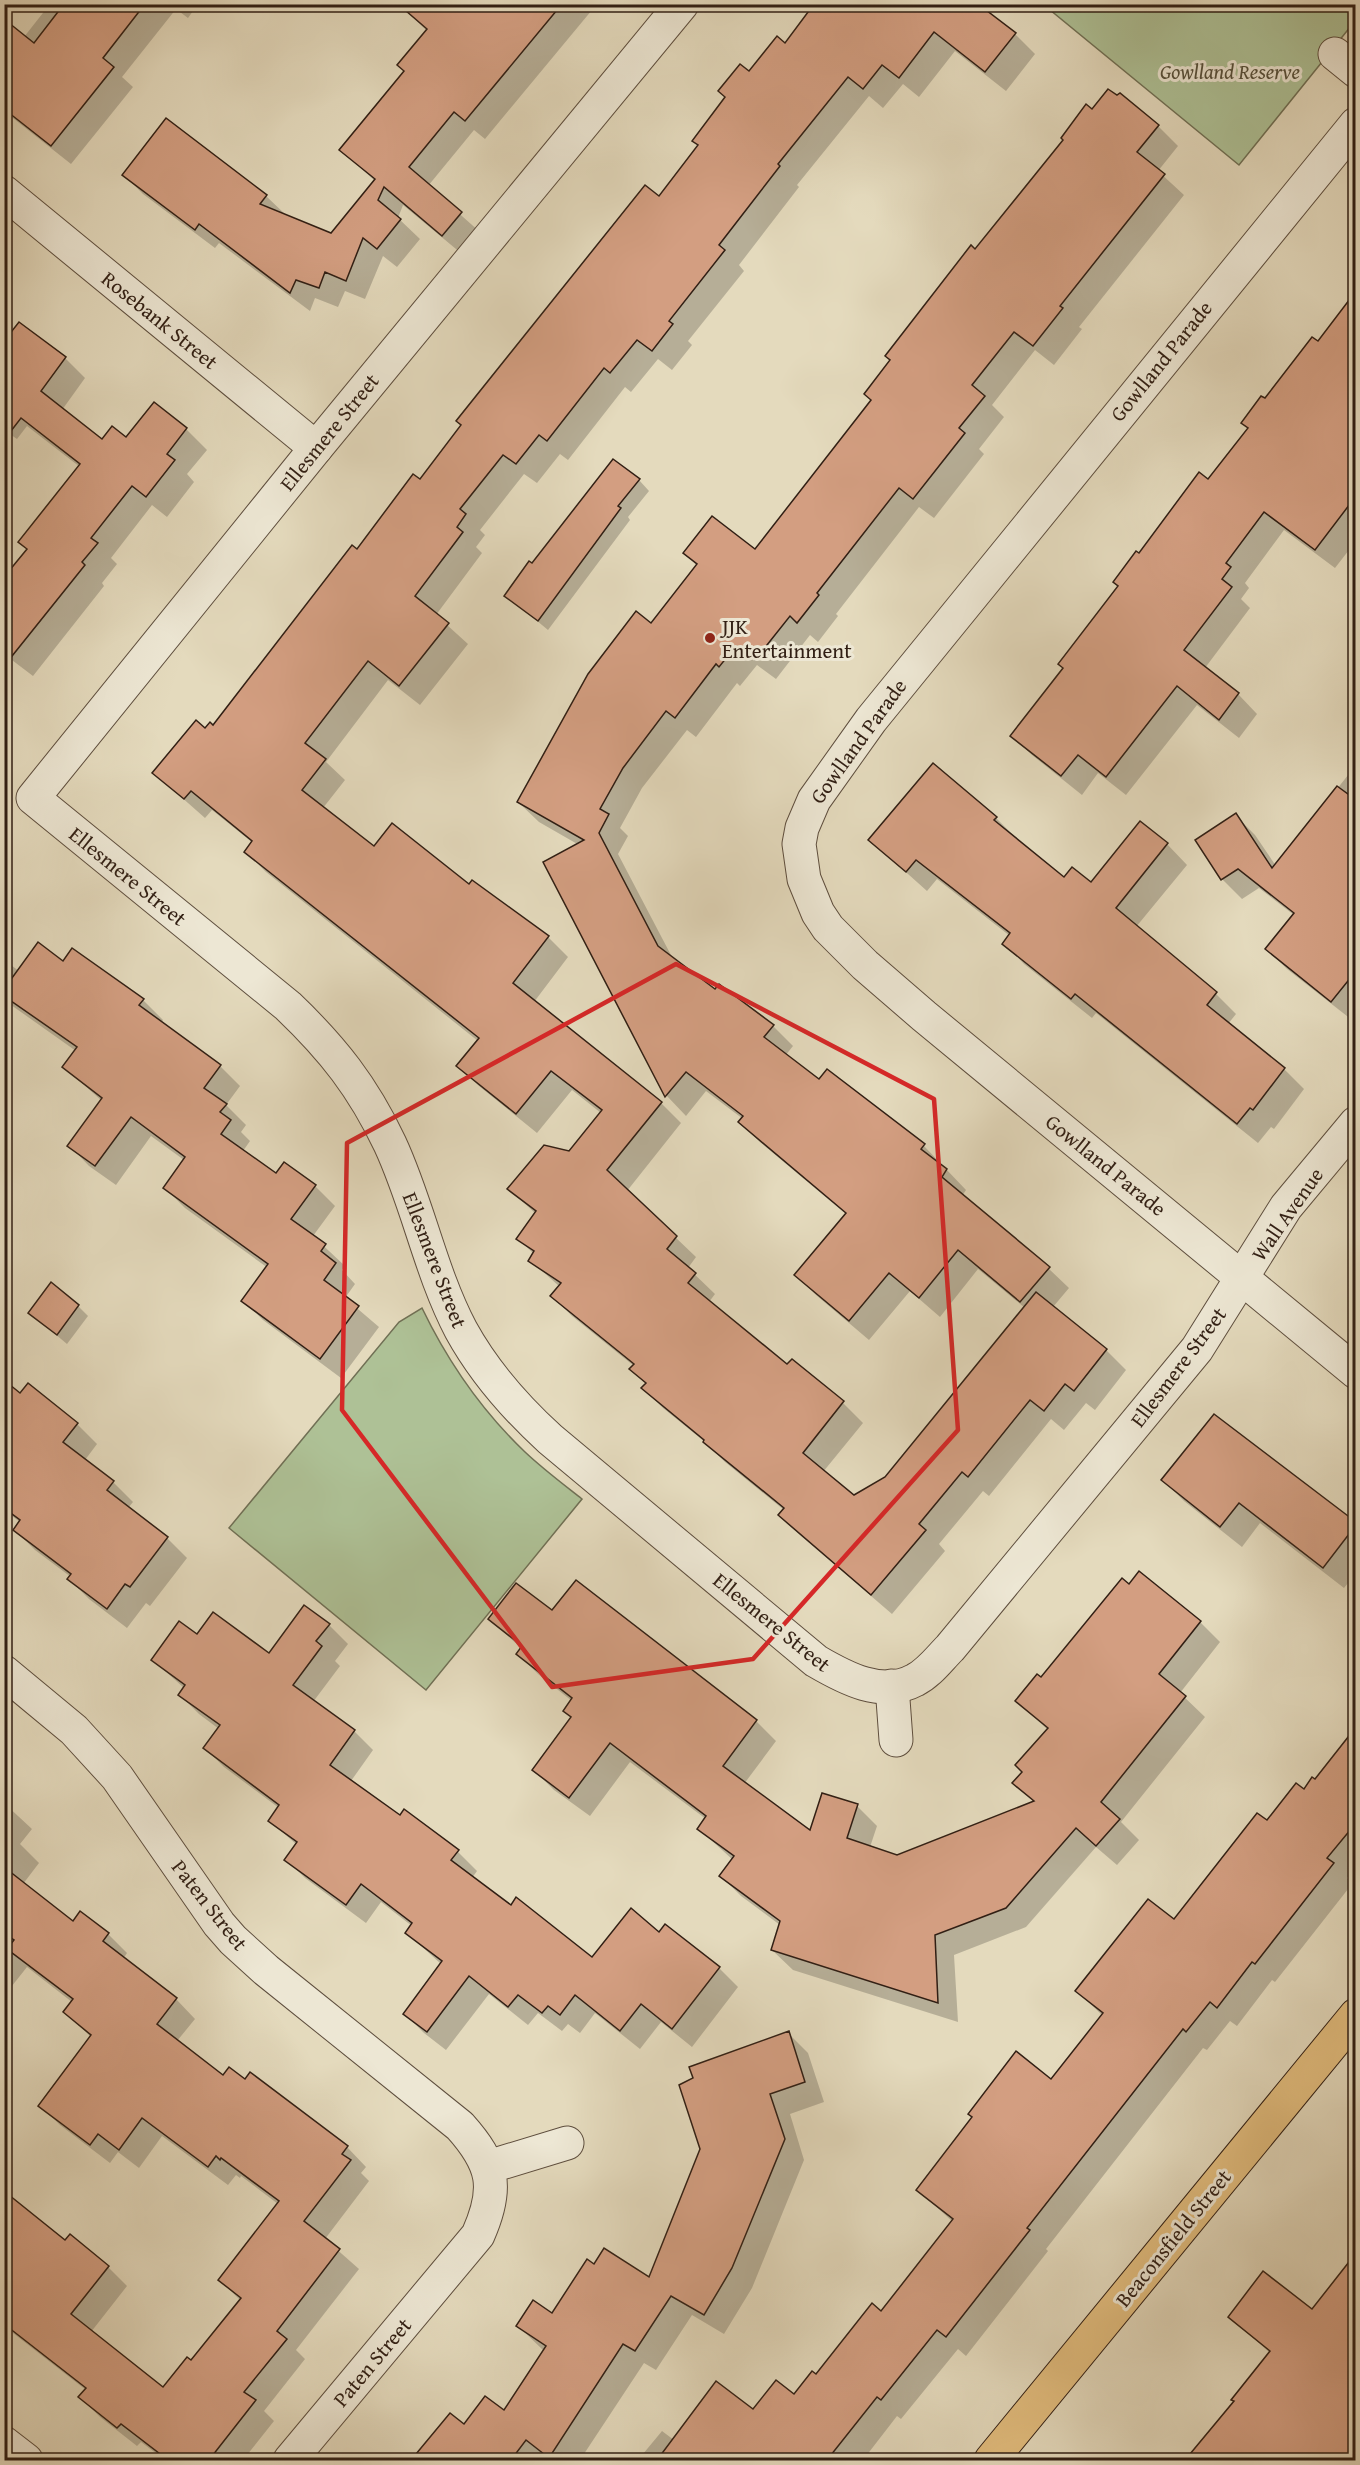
<svg xmlns="http://www.w3.org/2000/svg" width="1360" height="2465" viewBox="0 0 1360 2465" font-family="'Gentium Book Plus',serif">
<rect width="100%" height="100%" fill="#e4dabd"/>
<filter id="stains"><feTurbulence type="fractalNoise" baseFrequency=".00333" numOctaves="4"/><feColorMatrix values="0 0 0 0 .2 0 0 0 0 .09 0 0 0 0 .02 0 0 0 .5 -.17"/></filter>
<radialGradient id="worn" r=".72"><stop offset=".6" stop-color="#630" stop-opacity="0"/><stop offset="1" stop-color="#630" stop-opacity=".3"/></radialGradient>
<g fill="#aec196" stroke="#707055" stroke-width="1.5">
<path d="M1044 5H1355V21L1239 165Z"/>
<path d="M422 1308C448 1362 481 1410 525 1452 543 1469 563 1484 582 1499L426 1690 229 1528 399 1322Z"/>
</g>
<g fill="#0003">
<path d="M50 4H198L188 18 176 9 122 77 133 87 71 164 4 111V45L24 37Z"/>
<path d="M399 4H588L592 10 485 139 474 130 428 186 480 232 462 254 403 205 398 218 420 239 397 267 383 256 365 299 345 291 338 307 315 298 310 311 219 243 215 248 143 194 124 175 167 121 266 196 287 216 332 234 375 181 341 150 405 71 427 31Z"/>
<path d="M813 9 1015 34 1035 54 1006 91 955 51 919 97 903 84 883 108 869 96 797 185 799 187 739 265 744 271 688 341 692 345 672 370 658 359 631 392 625 387 568 460 560 454 537 483 524 474 480 530 485 535 476 547 482 553 436 615 468 644 420 705 388 680 326 762 345 780 323 808 374 849 469 886 548 937 568 957 534 1002 661 1103 681 1123 627 1191 696 1257 688 1268 715 1294 709 1302 788 1366 792 1361 843 1403 863 1423 823 1472 853 1497 886 1478 1025 1308 978 1269 940 1317 910 1291 869 1340 816 1295 796 1275 847 1215 760 1142 740 1122 743 1119 706 1091 686 1116 667 1096 545 862 579 845 539 822 518 802 697 566 685 553 755 552 873 401 976 251 1092 111 1158 126 1178 146 1158 171 1184 195 1079 327 1082 329 1054 365 1035 350 992 405 1004 417 979 449 984 454 934 518 919 507 836 614 838 616 818 642 810 635 776 679 757 665 740 686 737 683 696 737 687 730 642 788 620 828 628 836 618 854 673 959 715 991 773 1026 793 1046 785 1056 819 1081 828 1071 924 1146 966 1190 962 1196 1048 1268 1069 1288 1053 1307 1106 1350 1126 1370 1095 1410 1086 1403 1064 1430 1051 1419 989 1496 983 1491 939 1544 945 1551 892 1614 800 1535 780 1515 784 1510 725 1462 705 1442 663 1408 643 1388 646 1384 631 1369 634 1366 572 1316 552 1296 560 1287 530 1260 534 1254 518 1239 536 1214 509 1189 569 1153 601 1113 572 1090 537 1133 479 1086 458 1066 478 1041 266 872 246 852 253 843 212 810 205 818 154 773 205 730 214 727 357 551 420 481 659 198 699 146 749 73 786 45Z"/>
<path d="M1356 295V541L1335 568 1284 530 1245 583 1249 588 1241 599 1250 608 1205 668 1238 694 1257 714 1239 738 1197 705 1126 795 1098 773 1082 795 1032 755 1012 736 1064 668 1139 555 1209 481 1249 429 1265 400 1318 343Z"/>
<path d="M19 324 65 358 85 378 62 410 102 441 126 439 154 404 186 429 207 450 187 474 194 482 167 517 152 505 111 558 117 564 102 583 104 586 33 676 4 654 28 550 80 467 27 426 17 439 4 430Z"/>
<path d="M639 480 649 491 628 517 630 520 548 630 506 595 532 565Z"/>
<path d="M1356 765V1016L1352 1020 1287 969 1267 949 1294 915 1259 888 1242 899 1222 879 1235 815 1255 835 1276 866Z"/>
<path d="M996 818 1016 838 1015 839 1064 879 1091 884 1140 823 1167 844 1187 865 1136 927 1216 994 1236 1014 1228 1024 1284 1069 1304 1089 1274 1129 1271 1127 1258 1143 1096 1013 1092 1018 1024 964 1004 943 1010 936 937 879 927 891 870 840Z"/>
<path d="M4 960 19 971 64 963 143 1000 163 1020 161 1023 220 1066 240 1086 226 1105 246 1125 241 1132 250 1141 243 1151 276 1175 315 1186 335 1206 313 1236 345 1266 342 1270 355 1284 345 1298 379 1327 341 1378 263 1320 243 1300 268 1268 185 1208 165 1188 184 1160 151 1136 116 1185 89 1166 69 1145 102 1101 64 1067 76 1051 4 1000Z"/>
<path d="M78 1306 88 1316 67 1344 30 1313Z"/>
<path d="M4 1382 21 1395 28 1385 77 1424 97 1444 85 1460 113 1482 133 1502 128 1508 167 1538 187 1558 150 1606 146 1603 127 1628 89 1599 69 1579 71 1577 35 1550 15 1530 20 1522 4 1510Z"/>
<path d="M1163 1480 1356 1524V1573L1344 1588 1260 1523 1242 1547 1184 1501Z"/>
<path d="M1139 1573 1200 1622 1220 1642 1180 1693 1205 1717 1121 1822 1139 1840 1117 1865 1096 1847 1026 1927 954 1955 958 2022 793 1970 772 1950 780 1925 741 1896 721 1876 733 1860 699 1829 706 1819 630 1762 590 1816 554 1790 534 1770 572 1718 565 1711 572 1701 538 1674 518 1654 522 1649 490 1619 552 1613 576 1582 756 1721 776 1741 744 1784 810 1833 857 1806 877 1826 870 1847 897 1856 1035 1803 1015 1782 1049 1731 1017 1701 1041 1679Z"/>
<path d="M329 1625 348 1644 335 1661 340 1666 313 1702 354 1731 373 1750 351 1781 400 1817 458 1852 477 1871 472 1878 511 1907 593 1959 660 1934 666 1926 719 1968 738 1987 692 2047 661 2022 640 2049 595 2013 580 2033 568 2024 562 2031 538 2013 528 2025 489 1994 446 2050 424 2033 405 2014 441 1964 407 1933 412 1926 381 1902 366 1923 305 1878 286 1859 297 1845 270 1821 279 1808 224 1767 205 1748 219 1729 199 1714 180 1695 184 1688 153 1660 197 1636 269 1655Z"/>
<path d="M1356 1730V1867L1347 1878 1352 1884 1275 1982 1272 1980 1237 2026 1230 2021 1207 2050 1203 2048 1046 2249 1048 2251 966 2356 958 2349 901 2419 897 2416 863 2460H638L662 2431 674 2440 794 2396 882 2313 953 2222 918 2190 1052 2081 1103 2016 1077 1991 1174 1921 1267 1822 1315 1781Z"/>
<path d="M4 1803 32 1829 20 1844 39 1863 23 1884 73 1923 108 1934 127 1953 123 1959 176 1999 195 2019 177 2041 223 2077 347 2147 366 2167 361 2173 369 2181 325 2239 359 2269 296 2350 305 2359 264 2411 274 2421 243 2460H165L141 2442 137 2446 100 2417 80 2397 86 2390 4 2326V2194L65 2242 108 2267 127 2286 91 2332 163 2389 191 2362 241 2301 220 2280 278 2204 241 2176 240 2178 236 2175 228 2185 162 2136 139 2168 118 2152 110 2163 60 2125 40 2105 92 2038 65 2012 72 2002 27 1967 4 1996Z"/>
<path d="M788 2033 808 2053 824 2102 790 2114 804 2160 752 2288 724 2334 692 2315 656 2370 644 2363 580 2460H413L450 2415 464 2426 504 2412 544 2351 518 2326 553 2315 594 2266 649 2279Z"/>
<path d="M1356 2255V2460H1187L1236 2402 1270 2353 1230 2317 1312 2311Z"/>
</g>
<g fill="#d39e81" stroke="#311f14" stroke-width="1.5">
<path d="M64 4H145L103 58 114 67 51 146 4 109V19L34 43Z"/>
<path d="M398 4H562L465 121 454 112 409 167 462 212 442 236 384 187 378 200 401 219 377 249 363 238 346 281 325 272 319 288 296 280 290 293 199 224 195 230 122 175 166 118 267 195 260 204 331 233 375 179 339 150 404 71 397 65 427 29Z"/>
<path d="M814 4H978L1016 33 985 72 934 32 899 78 882 65 863 89 848 77 778 164 780 166 719 245 725 250 669 321 673 324 652 351 637 340 610 373 604 368 547 441 539 435 516 464 503 455 460 509 466 514 457 527 463 532 415 596 449 623 399 686 368 661 305 743 326 759 302 790 374 846 392 823 469 884 472 880 549 936 513 983 662 1102 607 1170 677 1236 667 1249 696 1273 688 1283 787 1364 792 1359 844 1401 803 1453 854 1495 885 1477 1036 1292 1107 1349 1074 1391 1065 1384 1044 1411 1030 1400 968 1477 962 1472 919 1524 926 1530 871 1595 778 1515 784 1508 703 1442 704 1440 641 1388 646 1383 629 1369 634 1364 550 1296 561 1283 528 1261 534 1251 516 1239 536 1211 507 1189 544 1145 569 1151 602 1110 551 1071 516 1114 456 1066 479 1038 244 852 252 841 191 791 184 799 152 773 196 720 205 728 210 722 213 725 352 545 357 549 413 474 420 479 461 425 456 421 645 185 659 196 698 145 692 141 725 97 718 91 740 64 749 71 777 36 785 43Z"/>
<path d="M1108 89 1117 95 1120 93 1159 125 1137 152 1165 174 1060 306 1063 308 1033 346 1014 332 972 385 985 396 959 428 965 433 913 499 899 488 817 593 819 595 797 623 790 616 755 660 736 646 719 667 716 664 675 718 666 711 623 768 600 809 609 814 599 833 658 946 715 989 719 984 774 1025 764 1037 819 1079 827 1069 925 1144 921 1149 947 1169 942 1177 1050 1267 1020 1302 958 1250 919 1298 889 1273 849 1321 794 1275 846 1213 738 1122 743 1116 686 1072 665 1097 543 862 584 840 517 802 588 674 636 611 651 623 697 564 683 553 712 516 755 549 871 400 864 394 890 360 885 356 971 245 975 249 1063 140 1061 138 1086 104 1092 109Z"/>
<path d="M1356 291V496L1315 550 1264 512 1226 563 1231 567 1222 579 1232 587 1184 650 1239 693 1219 720 1177 686 1106 777 1078 755 1061 776 1010 736 1063 668 1058 664 1118 586 1113 582 1136 551 1139 553 1199 472 1208 479 1248 428 1241 423 1261 396 1265 398 1312 337 1318 341Z"/>
<path d="M19 322 66 357 41 391 102 439 112 426 126 437 154 402 187 428 167 454 175 460 146 497 132 486 91 538 98 543 82 562 85 565 4 666V577L27 549 18 542 80 464 21 418 4 440V341Z"/>
<path d="M613 459 640 479 618 506 621 508 538 621 504 596 529 561 532 563Z"/>
<path d="M933 763 997 817 994 820 1064 877 1072 867 1091 882 1140 821 1168 843 1116 908 1217 992 1207 1005 1285 1068 1253 1110 1250 1108 1237 1124 1075 994 1071 999 1002 944 1010 933 916 860 906 872 868 840Z"/>
<path d="M1337 786 1356 800V971L1331 1002 1265 949 1294 913 1238 869 1221 880 1195 840 1236 813 1272 868Z"/>
<path d="M38 942 63 961 72 948 144 999 139 1005 221 1065 204 1088 227 1104 220 1112 231 1120 221 1134 276 1173 284 1162 316 1185 291 1219 326 1244 321 1251 336 1263 324 1280 359 1306 320 1359 241 1301 268 1264 163 1188 185 1157 131 1117 95 1166 67 1146 102 1098 62 1067 77 1047 4 996V989Z"/>
<path d="M51 1282 79 1305 57 1335 28 1313Z"/>
<path d="M4 1380 20 1393 28 1383 78 1423 63 1442 114 1481 107 1490 168 1537 130 1587 125 1584 107 1609 67 1579 71 1574 13 1530 20 1520 4 1508Z"/>
<path d="M1214 1414 1356 1522V1525L1323 1568 1239 1503 1220 1527 1161 1480Z"/>
<path d="M1139 1571 1201 1621 1159 1674 1186 1696 1101 1802 1120 1819 1096 1846 1076 1828 1006 1908 935 1935 938 2003 771 1950 780 1921 719 1876 734 1856 697 1829 706 1816 610 1743 569 1798 532 1770 571 1717 563 1711 572 1698 516 1654 522 1646 488 1619 516 1583 552 1610 576 1580 757 1720 723 1766 810 1830 822 1793 858 1804 847 1838 897 1855 1034 1801 1012 1783 1022 1772 1015 1765 1048 1728 1015 1701 1037 1674 1041 1677 1122 1578 1129 1584Z"/>
<path d="M304 1605 330 1624 316 1641 322 1646 293 1685 355 1730 330 1765 400 1815 404 1809 459 1850 451 1860 511 1905 516 1897 592 1957 631 1908 659 1932 665 1924 720 1967 672 2029 641 2004 620 2031 575 1995 560 2015 548 2006 542 2013 518 1995 508 2007 469 1976 427 2032 403 2014 442 1961 405 1933 412 1923 361 1884 346 1905 284 1860 297 1842 268 1821 279 1805 203 1748 220 1725 178 1695 185 1685 151 1660 179 1621 197 1634 213 1612 269 1653Z"/>
<path d="M1356 1727V1823L1327 1858 1334 1863 1255 1964 1252 1962 1217 2008 1210 2002 1186 2032 1183 2029 1027 2228 1030 2230 946 2337 937 2330 881 2400 877 2397 827 2460H657L716 2381 753 2409 776 2380 794 2394 812 2371 816 2374 872 2303 881 2311 953 2219 916 2190 972 2117 968 2114 1016 2051 1051 2079 1103 2013 1075 1991 1148 1899 1174 1919 1257 1813 1267 1820 1296 1783 1304 1789 1312 1777 1315 1779Z"/>
<path d="M4 1867 73 1921 80 1911 109 1933 103 1941 177 1998 157 2024 223 2075 229 2067 245 2079 250 2072 348 2146 342 2154 351 2160 304 2221 340 2249 277 2331 287 2339 244 2392 256 2400 209 2460H168L121 2424 117 2428 78 2397 86 2388 4 2324V2191L65 2240 70 2234 109 2266 71 2314 163 2387 187 2357 191 2360 241 2298 218 2280 279 2201 221 2158 220 2160 216 2156 208 2167 142 2118 119 2150 98 2134 90 2145 38 2106 91 2035 63 2012 73 1999 7 1949 14 1940 4 1933Z"/>
<path d="M789 2031 805 2082 770 2094 785 2139 732 2268 704 2315 671 2296 635 2351 623 2344 549 2458 526 2440 511 2460H411L450 2413 464 2424 485 2396 504 2410 546 2346 516 2326 533 2300 552 2313 587 2259 594 2264 604 2248 649 2277 700 2149 679 2085 693 2078 689 2067Z"/>
<path d="M1356 2253V2460H1185L1234 2401 1231 2400 1270 2351 1228 2317 1263 2271 1312 2309Z"/>
</g>
<g fill="none" stroke-linecap="round" stroke-linejoin="round">
<defs>
<g id="minor">
<path d="M682 4 316 448 33 798 288 1006C333 1049 363 1087 390 1144 418 1204 430 1271 461 1330 484 1372 515 1407 550 1439L816 1661C845 1678 882 1698 915 1680 929 1673 939 1659 950 1648L1197 1349 1286 1207 1356 1123"/>
<path d="M1335 54 1356 71"/>
<path d="M1356 124 871 720 814 800 802 828 799 844 804 879 818 913 828 928 865 965 924 1016 1356 1372"/>
<path d="M4 192 316 448"/>
<path d="M4 1672 74 1730 117 1777 219 1924 233 1940 266 1970 460 2126C494 2164 499 2188 478 2235L290 2460"/>
<path d="M892 1686 896 1740"/>
<path d="M488 2167 567 2143"/>
<path d="M4 2443 26 2460"/>
</g>
<path id="major" d="M991 2460 1356 2015"/>
</defs>
<use href="#minor" stroke="#5e4e3e" stroke-width="35"/>
<use href="#major" stroke="#311f14" stroke-width="35"/>
<use href="#minor" stroke="#ede7d4" stroke-width="33"/>
<use href="#major" stroke="#e2bd7e" stroke-width="33"/>
</g>
<path fill="none" stroke="#d62828" stroke-width="4.5" stroke-linejoin="round" d="M676 964 934 1099 958 1430 753 1659 552 1687 342 1410 347 1143Z"/>
<circle fill="#8f2418" stroke="#ede7d4" stroke-width="2" cx="710" cy="638" r="6"/>
<g text-anchor="middle" dominant-baseline="central" stroke-width="6" stroke-linejoin="round" paint-order="stroke">
<g font-size="21" font-style="italic" fill="#56503b" stroke="#ede7d4">
<text x="1230" y="71">Gowlland Reserve</text>
</g>
<g font-size="21" fill="#311f14" stroke="#ede7d4">
<text transform="translate(160 320) rotate(39)">Rosebank Street</text>
<text transform="translate(1161 361) rotate(-51)">Gowlland Parade</text>
<text transform="translate(329 432) rotate(-51)">Ellesmere Street</text>
<text transform="translate(858 741) rotate(-54)">Gowlland Parade</text>
<text transform="translate(128 876) rotate(39)">Ellesmere Street</text>
<text transform="translate(1106 1165) rotate(39)">Gowlland Parade</text>
<text transform="translate(1287 1214) rotate(-55)">Wall Avenue</text>
<text transform="translate(435 1260) rotate(69)">Ellesmere Street</text>
<text transform="translate(1178 1367) rotate(-53)">Ellesmere Street</text>
<text transform="translate(772 1622) rotate(39)">Ellesmere Street</text>
<text transform="translate(210 1905) rotate(52)">Paten Street</text>
<text transform="translate(1173 2238) rotate(-51)">Beaconsfield Street</text>
<text transform="translate(372 2362) rotate(-50)">Paten Street</text>
</g>
<g font-size="21" fill="#311f14" stroke="#ede7d4" text-anchor="start">
<text x="722" y="626">JJK<tspan x="722" dy="24">Entertainment</tspan></text>
</g>
</g>
<rect width="1360" height="2465" fill="none" stroke="#e4dabd" stroke-width="24"/>
<rect x="6" y="6" width="1348" height="2453" fill="none" stroke="#311f14" stroke-width="3"/>
<rect x="12" y="12" width="1336" height="2441" fill="none" stroke="#311f14" stroke-width="1.5"/>
<rect width="100%" height="100%" filter="url(#stains)"/>
<rect width="100%" height="100%" fill="url(#worn)"/>
</svg>
